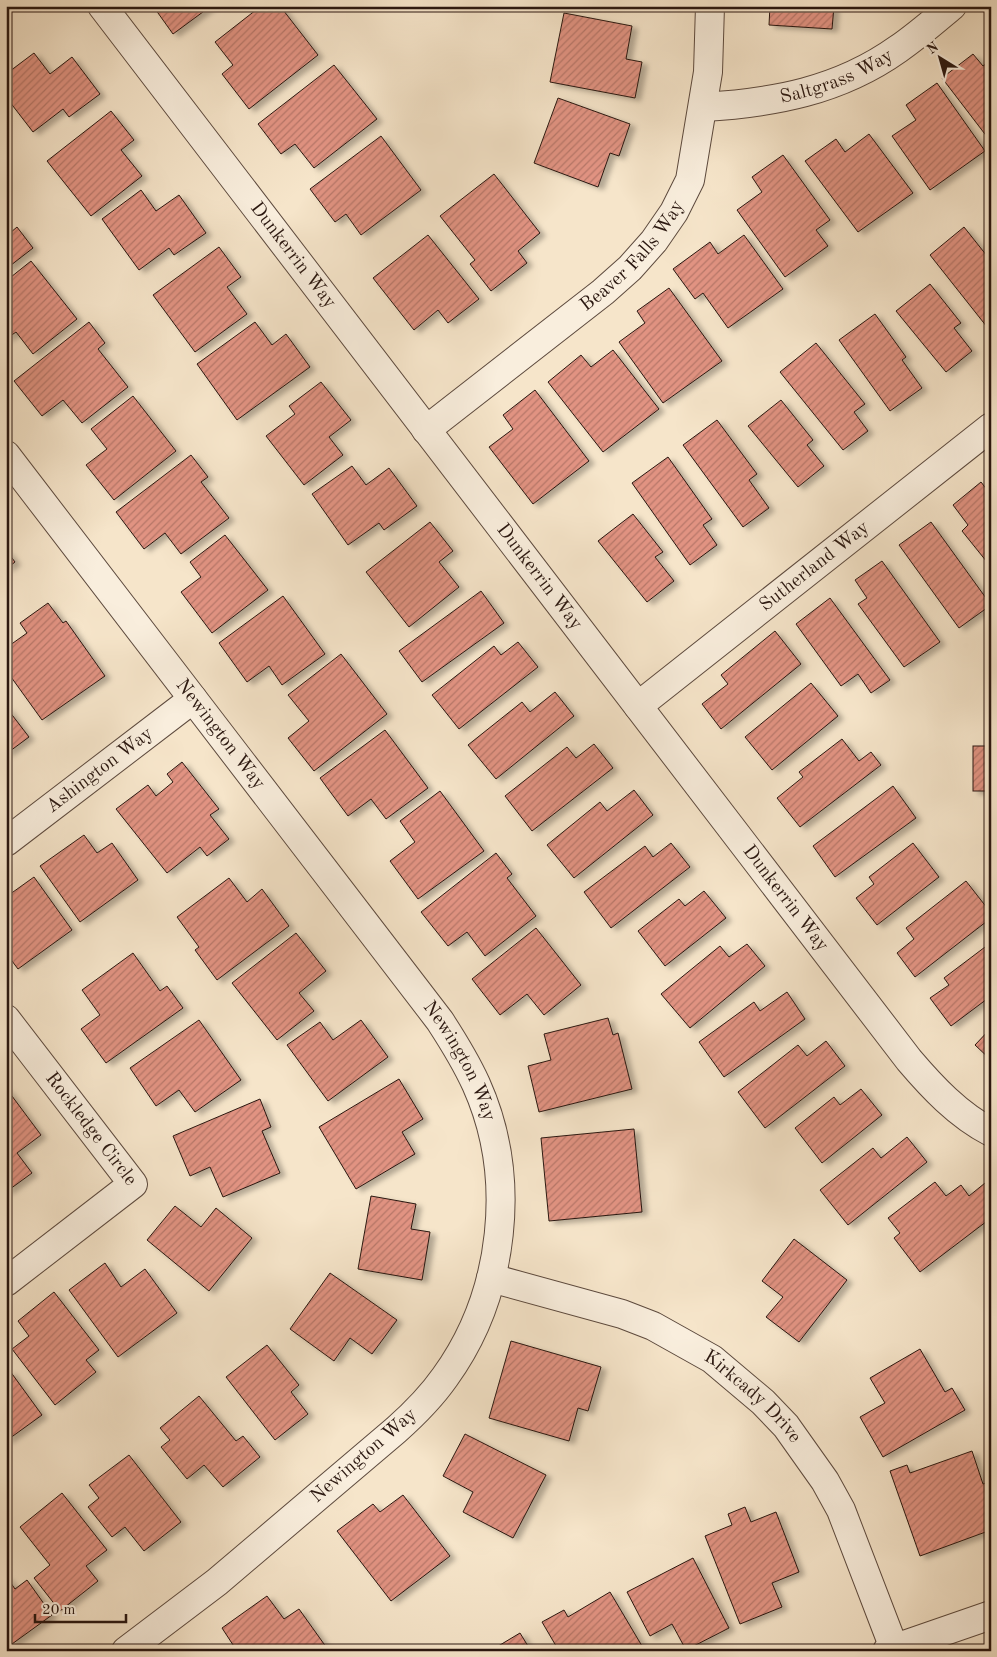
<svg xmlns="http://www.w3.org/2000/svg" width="997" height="1657" viewBox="0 0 997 1657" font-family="'Old Standard TT',serif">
<defs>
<pattern id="building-hatch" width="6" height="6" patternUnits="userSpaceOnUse" patternTransform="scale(1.25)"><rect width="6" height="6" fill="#e19382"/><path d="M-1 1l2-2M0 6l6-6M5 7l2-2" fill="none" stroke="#b77769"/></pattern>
<filter id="shadow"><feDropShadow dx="5.5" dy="3" stdDeviation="2.5" flood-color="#0004"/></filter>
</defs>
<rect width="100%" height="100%" fill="#f6e5ca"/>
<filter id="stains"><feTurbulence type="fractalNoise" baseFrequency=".004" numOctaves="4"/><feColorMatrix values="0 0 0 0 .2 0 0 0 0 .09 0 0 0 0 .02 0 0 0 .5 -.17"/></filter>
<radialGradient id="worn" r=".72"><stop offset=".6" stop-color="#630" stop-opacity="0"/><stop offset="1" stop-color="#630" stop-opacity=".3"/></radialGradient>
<g fill="url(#building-hatch)" stroke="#2a1710" filter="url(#shadow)">
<path d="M153 6H211L173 34Z"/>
<path d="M261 6H280L318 55 249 109 222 74 233 65 215 42Z"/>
<path d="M770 6H834L832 29 769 25Z"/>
<path d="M564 13 632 26 626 59 642 62 635 98 550 82Z"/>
<path d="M34 53 50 74 72 57 100 94 69 117 63 109 33 132 6 97V74Z"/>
<path d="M973 54 983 66 991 60V142L942 78Z"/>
<path d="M334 65 377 119 314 168 295 144 281 154 258 124Z"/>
<path d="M937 83 985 151 930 190 892 136 916 120 906 105Z"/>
<path d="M558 98 630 124 619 156 610 153 598 187 534 163Z"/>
<path d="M111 111 134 140 121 150 142 176 91 216 47 161Z"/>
<path d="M869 134 913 193 858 232 805 161 836 139 845 152Z"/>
<path d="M381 136 421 190 361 235 346 214 335 222 310 189Z"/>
<path d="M783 155 830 220 816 230 828 246 785 277 737 210 762 192 752 177Z"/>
<path d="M494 174 540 233 518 251 527 263 491 291 470 264 475 260 440 216Z"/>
<path d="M141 190 156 211 179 195 206 233 174 255 169 248 139 270 102 219Z"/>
<path d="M17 227 33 248 6 269V228L10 233Z"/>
<path d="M964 227 991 261V332L930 255Z"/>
<path d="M428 235 479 299 448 323 438 310 414 330 373 278Z"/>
<path d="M744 235 783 289 728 328 703 293 695 299 673 269 710 242 718 254Z"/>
<path d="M219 247 241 277 227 287 247 314 195 352 153 295Z"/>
<path d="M31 261 77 319 33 354 16 332 6 339V281Z"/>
<path d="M930 284 961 323 954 328 972 351 946 372 896 311Z"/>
<path d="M669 288 722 361 663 403 619 342 645 323 637 311Z"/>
<path d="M875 314 906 357 902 360 922 388 890 411 839 340Z"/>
<path d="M89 322 105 343 98 349 128 387 82 423 63 400 42 416 14 381Z"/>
<path d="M255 322 272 345 286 334 310 367 237 420 197 364Z"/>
<path d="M816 343 865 404 854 412 868 431 843 450 780 372Z"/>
<path d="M613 350 659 409 603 452 548 382 581 355 591 367Z"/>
<path d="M321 382 351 420 329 437 343 455 304 485 266 436 295 414 289 406Z"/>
<path d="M535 390 589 461 533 504 489 447 513 429 503 415Z"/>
<path d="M133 396 176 451 114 500 86 465 107 449 91 429Z"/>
<path d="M781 400 813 440 807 445 824 466 798 487 748 426Z"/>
<path d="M717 420 757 474 749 480 769 508 743 527 683 445Z"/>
<path d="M191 455 208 477 201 482 229 518 181 554 165 533 144 549 116 512Z"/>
<path d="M668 457 712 519 703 525 717 545 690 565 632 483Z"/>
<path d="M352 466 366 485 389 468 417 506 384 530 379 523 348 545 312 494Z"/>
<path d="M981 482 991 495V567L962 531 968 525 953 505Z"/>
<path d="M633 514 663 552 655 557 674 581 647 602 598 541Z"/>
<path d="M430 522 453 551 439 562 459 587 409 627 366 572Z"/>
<path d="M931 522 991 605 959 628 899 545Z"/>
<path d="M225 535 268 590 212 633 181 592 201 577 190 562Z"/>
<path d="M6 550 15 562 6 569Z"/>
<path d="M882 561 940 642 904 667 858 604 867 598 855 580Z"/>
<path d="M481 591 504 623 422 682 399 651Z"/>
<path d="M283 596 325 654 282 685 269 666 247 682 219 643Z"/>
<path d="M830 598 890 680 871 693 858 674 841 686 796 624Z"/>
<path d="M48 603 63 623 66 621 105 676 42 720 6 670V648L27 633 20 623Z"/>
<path d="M775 631 801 664 721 729 702 704 728 684 721 675Z"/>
<path d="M518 642 538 667 459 729 432 695 494 646 501 655Z"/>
<path d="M341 654 387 714 314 771 288 738 309 721 288 695Z"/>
<path d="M811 683 838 716 772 770 745 737Z"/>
<path d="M555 692 574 716 496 779 468 745 522 702 530 712Z"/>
<path d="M6 707 29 737 6 754Z"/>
<path d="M385 730 428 788 386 819 371 799 348 816 320 778Z"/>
<path d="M842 739 859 761 871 752 881 765 800 827 777 798 803 777 799 772Z"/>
<path d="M594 744 613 768 532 831 505 796 567 747 576 758Z"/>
<rect x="973" y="746" width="18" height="45"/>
<path d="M182 762 219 809 210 815 229 839 207 856 200 847 167 873 116 809 148 785 156 796 173 782 167 774Z"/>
<path d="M893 786 916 818 835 877 813 846Z"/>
<path d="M634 790 653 815 574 878 547 845 600 802 607 811Z"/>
<path d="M440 791 484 851 418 899 390 861 415 842 400 821Z"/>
<path d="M84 835 97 853 112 843 138 880 80 922 40 866Z"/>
<path d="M671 843 690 867 611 928 584 892 645 846 653 857Z"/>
<path d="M913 843 939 877 877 925 856 898 874 884 869 877Z"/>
<path d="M496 853 512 874 507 878 536 916 485 956 467 932 448 946 421 912Z"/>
<path d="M34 877 72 930 18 969 6 953V925L8 924 6 921V897Z"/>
<path d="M229 878 247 902 262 889 289 926 217 980 195 950 199 947 177 917Z"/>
<path d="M966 881 991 913V918L915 977 897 953 914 939 906 928Z"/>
<path d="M704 891 726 918 665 966 638 931 679 899 685 906Z"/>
<path d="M536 928 581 985 544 1015 527 994 500 1015 472 979Z"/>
<path d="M296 933 326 971 299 993 314 1011 277 1040 232 983Z"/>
<path d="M747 944 765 966 690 1028 661 994 720 946 729 957Z"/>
<path d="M989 944 991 946V996L951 1026 930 998 949 985 944 978Z"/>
<path d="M133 953 160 991 167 986 183 1008 106 1063 81 1029 100 1015 82 990Z"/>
<path d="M787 992 805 1019 724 1077 699 1042 754 1002 760 1011Z"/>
<path d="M608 1018 613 1035 618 1033 632 1089 539 1112 528 1066 551 1060 544 1034Z"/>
<path d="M199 1020 241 1080 195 1112 179 1090 156 1106 130 1068Z"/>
<path d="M361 1020 388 1057 328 1101 287 1045 320 1022 333 1040Z"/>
<path d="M991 1028V1060L975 1045Z"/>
<path d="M826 1041 845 1066 765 1128 738 1092 798 1045 807 1056Z"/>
<path d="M399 1079 423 1119 402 1132 415 1154 356 1189 319 1127Z"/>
<path d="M6 1088 41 1135 17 1153 32 1173 6 1192Z"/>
<path d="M861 1089 882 1115 822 1163 795 1128 834 1097 840 1105Z"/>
<path d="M260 1099 271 1127 262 1131 280 1173 223 1197 210 1167 190 1176 173 1136Z"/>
<path d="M634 1129 642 1212 549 1221 541 1138Z"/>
<path d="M907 1137 927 1162 848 1225 820 1190 873 1148 881 1158Z"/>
<path d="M935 1182 946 1196 961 1185 969 1196 985 1183 991 1191V1218L920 1272 894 1238 900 1233 888 1218Z"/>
<path d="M371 1196 416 1204 411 1229 430 1232 422 1280 358 1269Z"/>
<path d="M175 1206 201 1227 216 1208 252 1238 209 1291 147 1240Z"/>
<path d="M794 1239 847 1280 799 1342 766 1317 783 1297 762 1281Z"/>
<path d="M105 1263 121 1287 145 1269 177 1313 118 1357 69 1290Z"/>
<path d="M330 1273 397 1320 372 1354 350 1338 334 1361 290 1329Z"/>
<path d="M54 1292 99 1350 86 1360 96 1372 55 1405 12 1349 29 1336 18 1321Z"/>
<path d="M511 1341 601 1367 588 1411 578 1408 569 1441 489 1418Z"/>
<path d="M267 1345 299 1385 291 1392 308 1414 275 1440 226 1377Z"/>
<path d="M920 1349 945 1392 952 1388 965 1410 883 1457 860 1417 885 1403 870 1378Z"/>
<path d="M10 1371 42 1415 6 1441V1374Z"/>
<path d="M199 1396 236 1441 243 1436 260 1457 223 1487 204 1465 187 1479 161 1447 170 1440 160 1428Z"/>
<path d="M465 1434 546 1475 513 1538 463 1512 473 1492 443 1476Z"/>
<path d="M972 1451 983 1484 991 1481V1530L920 1556 890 1471 907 1465 910 1473Z"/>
<path d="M129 1455 181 1522 144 1551 125 1527 112 1537 88 1507 99 1498 89 1485Z"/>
<path d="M62 1493 107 1550 86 1566 98 1581 60 1611 34 1578 50 1565 20 1527Z"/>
<path d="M403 1495 450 1556 391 1601 337 1531 373 1504 380 1512Z"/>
<path d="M745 1507 751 1522 776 1512 799 1572 772 1583 782 1607 740 1624 705 1536 732 1525 728 1514Z"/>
<path d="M693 1558 729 1628 686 1650 672 1624 650 1636 627 1592Z"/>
<path d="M6 1576 15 1589 27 1580 52 1615 12 1644 6 1636Z"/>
<path d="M610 1592 642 1646 633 1651H559L542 1622 564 1610 568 1617Z"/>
<path d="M267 1596 284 1619 299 1609 329 1651H237L222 1628Z"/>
<path d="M520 1633 531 1651H490Z"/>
</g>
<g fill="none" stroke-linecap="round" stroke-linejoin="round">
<defs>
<g id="minor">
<path id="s1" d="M102 6 909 1060C932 1087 958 1115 991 1132"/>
<path id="s2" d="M703 107C773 103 839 91 898 49 917 36 934 21 952 6"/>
<path id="s3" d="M426 430 603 292 630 268 654 241 674 212 690 180 708 72 710 6"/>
<path id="s4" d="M6 455 440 1021C453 1041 466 1062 476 1084 518 1177 505 1294 445 1377 431 1397 414 1414 396 1430L217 1582 126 1651"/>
<path id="s5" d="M638 706 991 427"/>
<path id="s6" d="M6 842 193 699"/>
<path id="s7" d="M6 1019 133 1184 6 1282"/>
<path id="s8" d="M491 1278 622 1314 653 1326 712 1359 763 1402 786 1426 825 1481 841 1510 894 1648"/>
<path d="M887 1651 991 1615"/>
</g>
</defs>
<use href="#minor" stroke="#5d4a3e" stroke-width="30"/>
<use href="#minor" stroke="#f9eedd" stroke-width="28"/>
</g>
<g text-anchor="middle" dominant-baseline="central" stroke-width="5" stroke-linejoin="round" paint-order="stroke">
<g font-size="19" fill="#2a1710" stroke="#f9eedd">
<text stroke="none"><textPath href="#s2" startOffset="138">Saltgrass Way</textPath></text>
<text stroke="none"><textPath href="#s3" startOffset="271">Beaver Falls Way</textPath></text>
<text stroke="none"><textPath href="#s1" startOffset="314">Dunkerrin Way</textPath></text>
<text stroke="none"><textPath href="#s5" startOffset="225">Sutherland Way</textPath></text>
<text stroke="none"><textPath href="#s1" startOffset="719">Dunkerrin Way</textPath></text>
<text stroke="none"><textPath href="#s4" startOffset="352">Newington Way</textPath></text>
<text stroke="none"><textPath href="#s6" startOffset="118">Ashington Way</textPath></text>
<text stroke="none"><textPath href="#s1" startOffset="1124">Dunkerrin Way</textPath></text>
<text stroke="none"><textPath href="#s4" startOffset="758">Newington Way</textPath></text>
<text stroke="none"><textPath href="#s7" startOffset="139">Rockledge Circle</textPath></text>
<text stroke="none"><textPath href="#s8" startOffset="292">Kirkcady Drive</textPath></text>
<text transform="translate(364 1456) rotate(-41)">Newington Way</text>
</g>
</g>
<rect width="997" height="1657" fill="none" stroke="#f6e5ca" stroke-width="25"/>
<rect x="8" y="8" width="982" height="1642" fill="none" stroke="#2a1710" stroke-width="2.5"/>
<rect x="12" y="12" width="972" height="1632" fill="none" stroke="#2a1710"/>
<g transform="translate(940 58) rotate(323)" stroke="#f9eedd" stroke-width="4" paint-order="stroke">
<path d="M0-4L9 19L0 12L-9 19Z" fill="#2a1710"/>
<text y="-8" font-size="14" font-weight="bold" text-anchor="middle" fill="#2a1710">N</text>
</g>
<path d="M35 1614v8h91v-8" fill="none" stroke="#2a1710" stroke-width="2.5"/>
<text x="42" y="1614" font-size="15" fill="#2a1710" stroke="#f9eedd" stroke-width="4" paint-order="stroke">20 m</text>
<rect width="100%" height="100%" filter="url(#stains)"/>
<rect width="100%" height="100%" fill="url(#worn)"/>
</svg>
